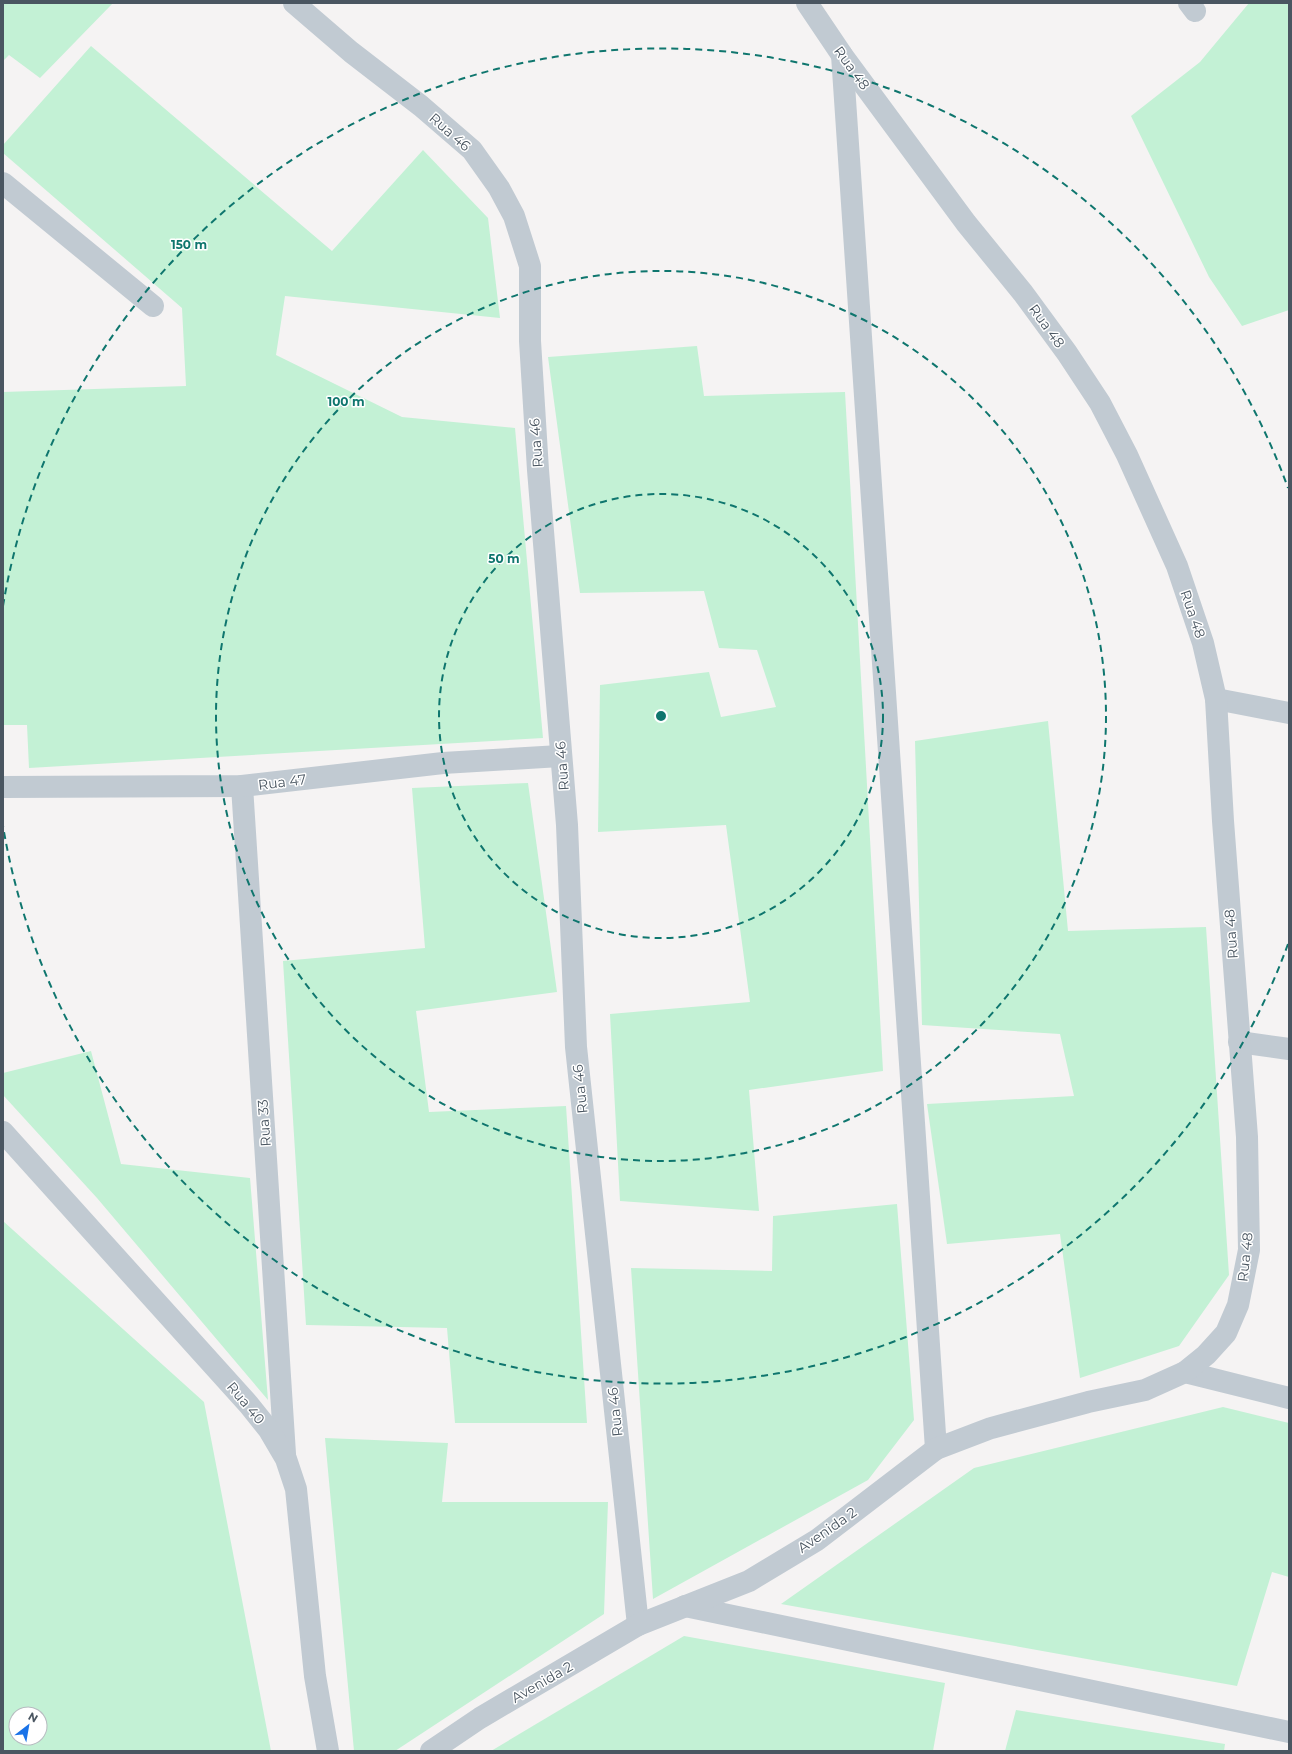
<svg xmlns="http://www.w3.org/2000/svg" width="1292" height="1754" viewBox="0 0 1292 1754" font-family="Montserrat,sans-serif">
<rect width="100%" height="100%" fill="#f5f3f3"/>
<g fill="#c3f1d5" fill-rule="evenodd">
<path d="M3 3H113L40 78 9 55 3 61Z"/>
<path d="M1249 3H1289V310L1242 326 1209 277 1131 116 1200 62Z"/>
<path d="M91 46 332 251 423 150 488 218 500 318 285 296 276 355 402 417 515 428 543 738 29 768 27 725H3V392L186 386 182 308 3 153V145Z"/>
<path d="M697 346 704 396 845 392 883 1071 749 1090 759 1211 620 1201 610 1014 750 1002 726 825 598 832 600 685 709 672 721 717 776 707 757 650 719 648 704 591 580 593 548 357Z"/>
<path d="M1048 721 1068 931 1206 927 1229 1275 1179 1346 1080 1378 1060 1234 947 1244 927 1104 1074 1096 1060 1034 922 1025 915 741Z"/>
<path d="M528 783 557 992 416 1011 429 1112 566 1106 587 1423H455L447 1328 306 1325 283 961 425 948 412 788Z"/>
<path d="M91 1051 121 1164 250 1178 268 1400 97 1198 3 1095V1073Z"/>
<path d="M897 1204 914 1420 868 1480 653 1599 631 1268 772 1271 773 1216Z"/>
<path d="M3 1221 204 1402 271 1751H3ZM16 1714H40V1738H16Z"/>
<path d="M1223 1407 1289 1423V1577L1272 1572 1237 1686 781 1604 974 1468Z"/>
<path d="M325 1438 448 1443 442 1502H608L604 1614 395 1751H354Z"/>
<path d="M684 1636 945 1683 933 1751H491Z"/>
<path d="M1016 1710 1225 1744 1224 1751H1005Z"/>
</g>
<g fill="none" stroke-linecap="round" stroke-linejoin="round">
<g stroke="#c1cad2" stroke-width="22">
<path d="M294 3 351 52 421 106 472 150 499 188 514 216 530 266V341L538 470 567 825 576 1047 638 1625"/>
<path d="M1189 3 1195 11"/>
<path d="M842 55 936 1449"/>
<path d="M3 183 153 306"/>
<path d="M1216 699 1289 713"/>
<path d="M242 786 285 1454"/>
<path d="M3 787 242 786 443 763 560 756"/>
<path d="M1239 1042 1289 1049"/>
<path d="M3 1132 249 1405 269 1430 286 1459 296 1489 315 1676 328 1751"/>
<path d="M1185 1372 1289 1398"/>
<path d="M685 1606 1289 1732"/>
<path d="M431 1751 480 1718 638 1625 749 1581 817 1540 936 1449 991 1428 1088 1402 1145 1390 1185 1372 1206 1355 1226 1333 1238 1305 1249 1250 1247 1137 1223 821 1216 699 1203 643 1177 566 1127 455 1100 403 1067 353 1023 293 966 223 842 55 807 3"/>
</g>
</g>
<g fill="none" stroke="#0f766e" stroke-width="2" stroke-dasharray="7 5">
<circle cx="661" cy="716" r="222"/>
<circle cx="661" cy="716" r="445"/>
<path d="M1288 944A667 667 0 0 1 3 826M3 606A667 667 0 0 1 1288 488"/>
</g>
<g text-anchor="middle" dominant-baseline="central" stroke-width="3" stroke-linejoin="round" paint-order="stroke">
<g font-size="14" fill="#4a5661" stroke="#fff">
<text transform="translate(852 68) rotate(54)">Rua 48</text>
<text transform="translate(450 132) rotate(41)">Rua 46</text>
<text transform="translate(1047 326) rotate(54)">Rua 48</text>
<text transform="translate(536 443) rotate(-94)">Rua 46</text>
<text transform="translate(1193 614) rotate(71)">Rua 48</text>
<text transform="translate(562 766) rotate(-94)">Rua 46</text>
<text transform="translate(282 782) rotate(-7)">Rua 47</text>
<text transform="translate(1231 934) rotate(-94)">Rua 48</text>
<text transform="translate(580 1089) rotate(-96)">Rua 46</text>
<text transform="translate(264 1123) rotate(-94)">Rua 33</text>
<text transform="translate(1245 1257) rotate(-84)">Rua 48</text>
<text transform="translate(246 1403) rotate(50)">Rua 40</text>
<text transform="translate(615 1412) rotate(-96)">Rua 46</text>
<text transform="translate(827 1530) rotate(-35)">Avenida 2</text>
<text transform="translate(542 1682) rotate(-30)">Avenida 2</text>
</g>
</g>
<circle cx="661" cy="716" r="6" fill="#0f766e" stroke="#fff" stroke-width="2"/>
<g font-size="12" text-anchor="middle" font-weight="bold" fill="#0f766e" stroke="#fff" stroke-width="3" stroke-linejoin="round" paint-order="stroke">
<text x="189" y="249">150 m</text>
<text x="346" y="406">100 m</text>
<text x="504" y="563">50 m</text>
</g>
<rect width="1292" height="1754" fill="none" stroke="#4a5661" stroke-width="8"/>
<g transform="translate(28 1726) rotate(31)"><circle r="19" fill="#ffffff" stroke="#b7bbc0"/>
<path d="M0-3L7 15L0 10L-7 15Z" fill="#1a73e8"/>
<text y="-6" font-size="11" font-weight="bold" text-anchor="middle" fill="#4a5661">N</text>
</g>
</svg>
